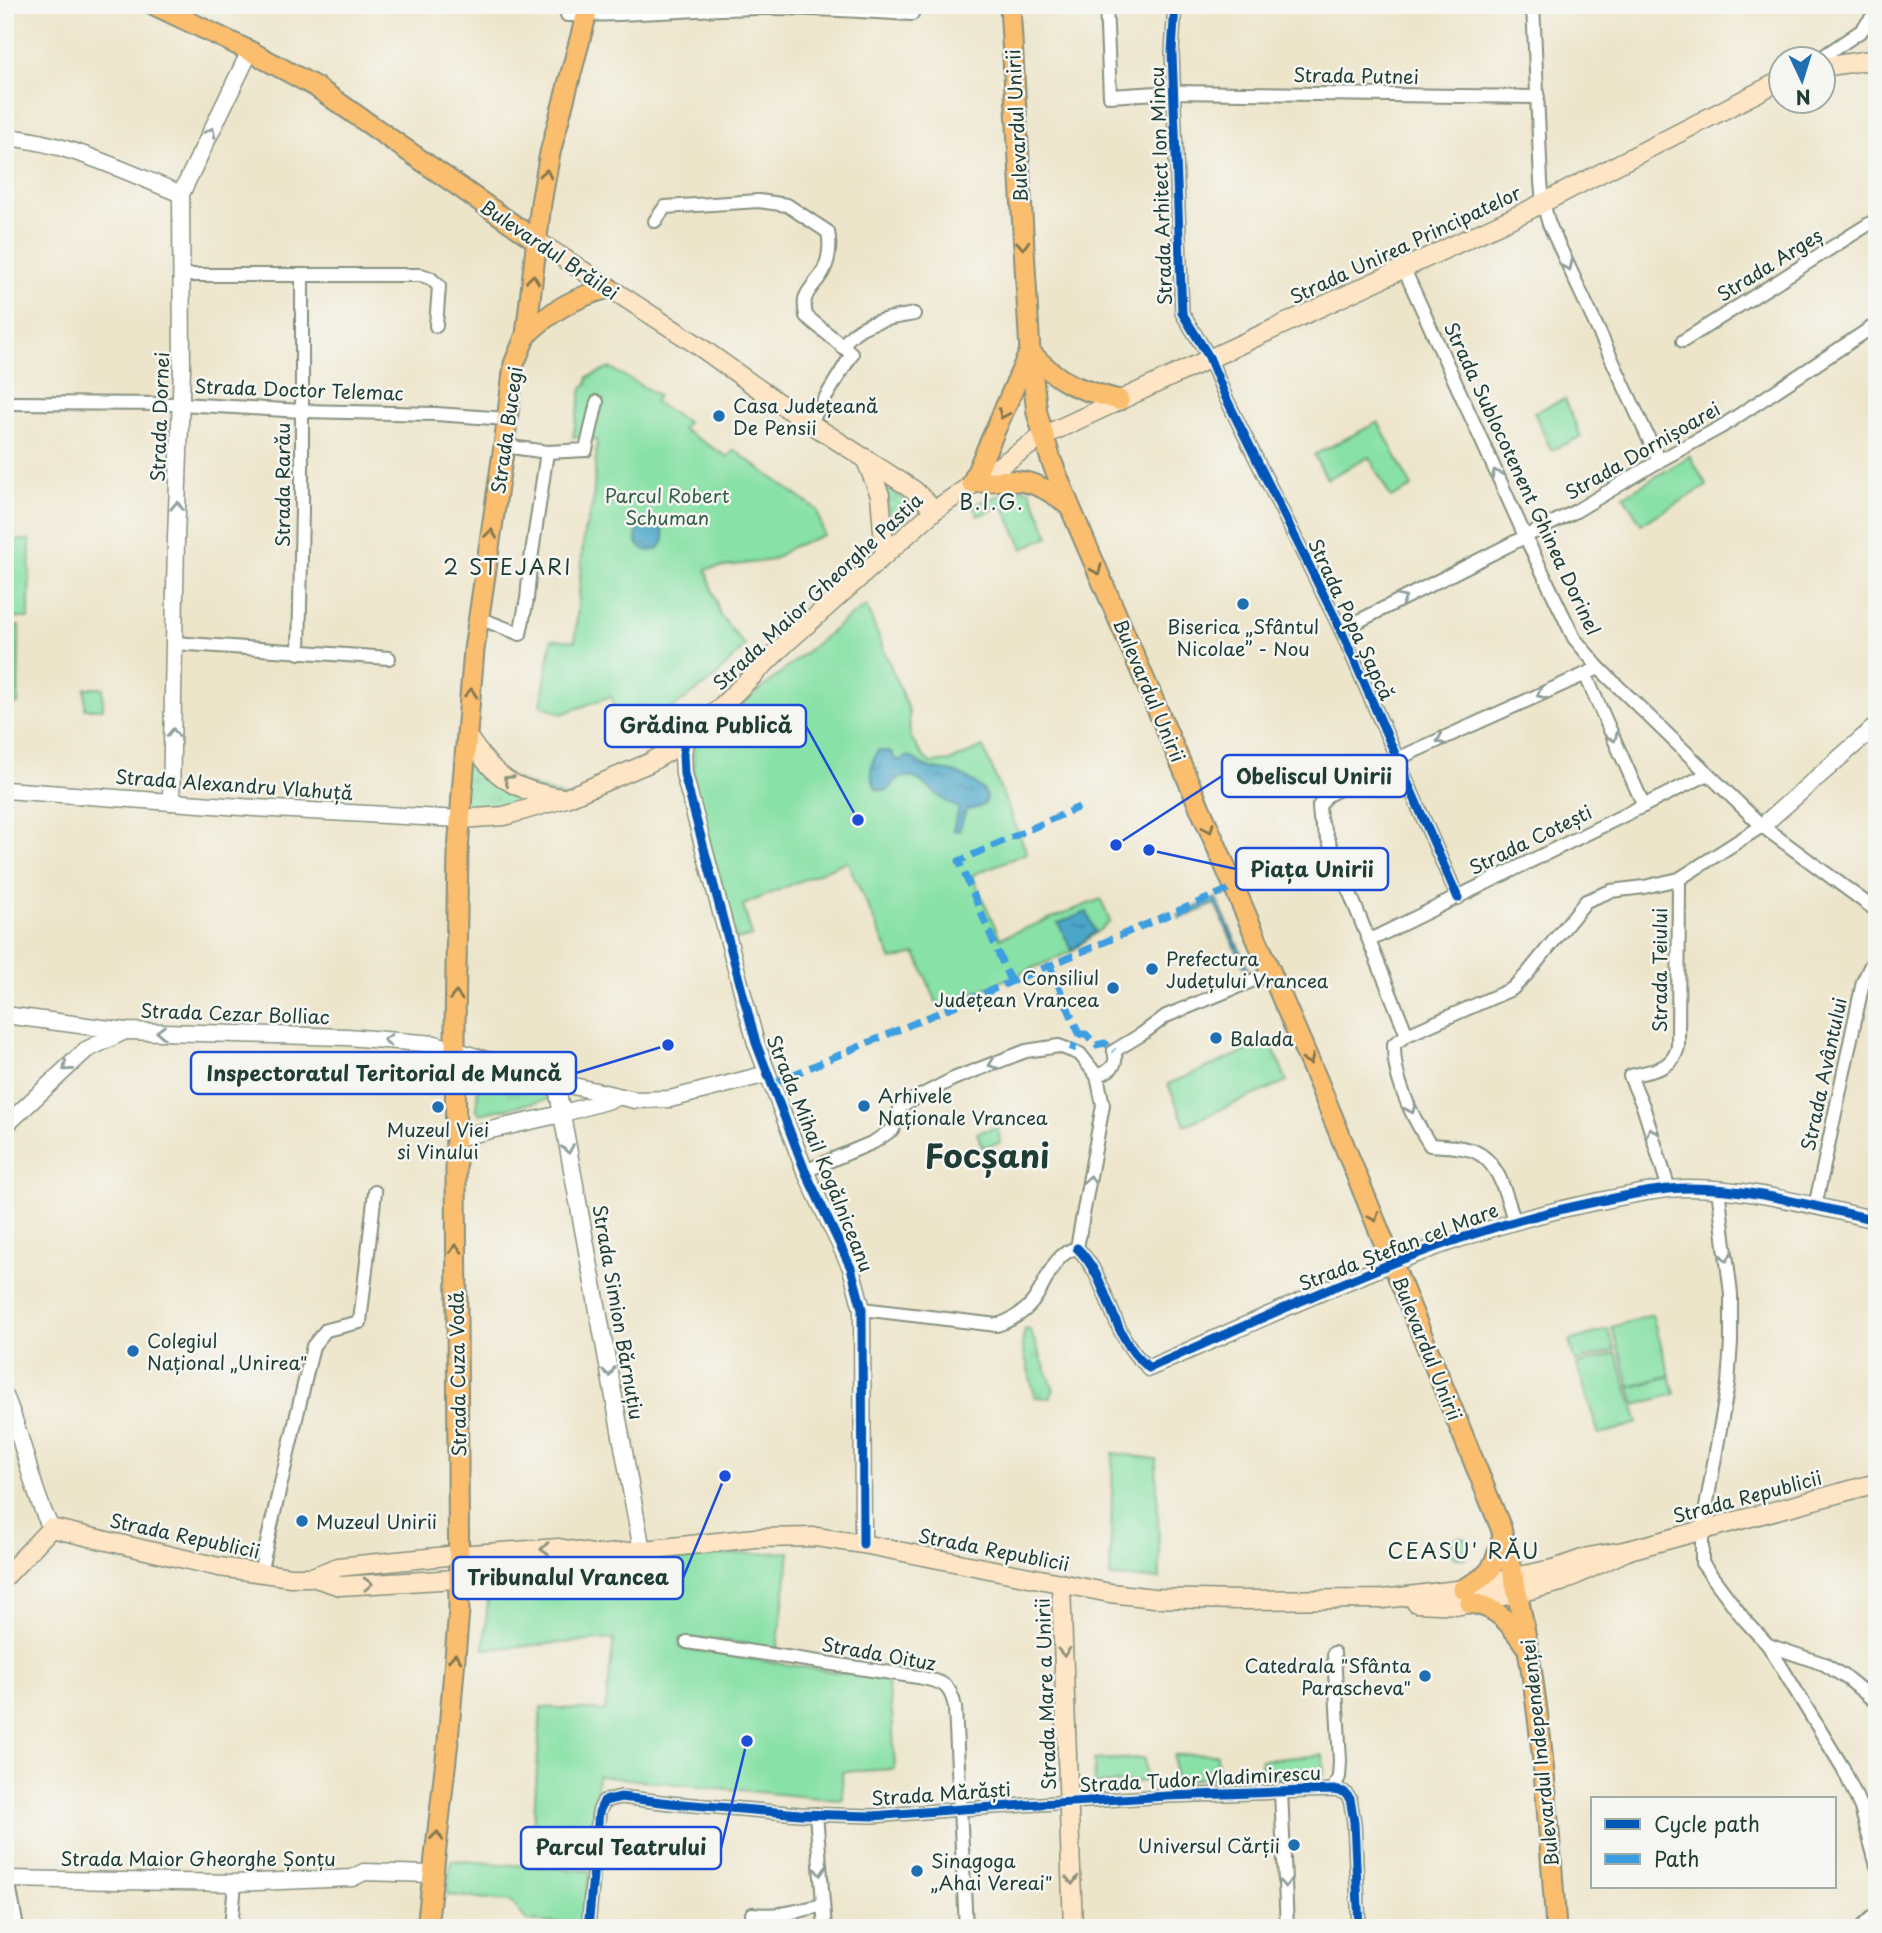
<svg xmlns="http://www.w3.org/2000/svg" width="1882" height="1933" viewBox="0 0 1882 1933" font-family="'Playpen Sans',sans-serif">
<defs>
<pattern id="grass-tufts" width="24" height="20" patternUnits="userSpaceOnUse" patternTransform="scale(1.75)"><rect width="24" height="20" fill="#88e1a6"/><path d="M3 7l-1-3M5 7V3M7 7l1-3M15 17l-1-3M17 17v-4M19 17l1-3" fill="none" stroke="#75c290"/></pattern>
<pattern id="water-ripples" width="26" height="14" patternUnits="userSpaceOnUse" patternTransform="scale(1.75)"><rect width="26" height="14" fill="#4ba7c9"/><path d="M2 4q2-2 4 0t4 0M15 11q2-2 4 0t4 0" fill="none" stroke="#3e89a4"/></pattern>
</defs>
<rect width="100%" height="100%" fill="#f6f6f2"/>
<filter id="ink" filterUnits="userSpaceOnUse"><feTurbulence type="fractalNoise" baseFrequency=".0143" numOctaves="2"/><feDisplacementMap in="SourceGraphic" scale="14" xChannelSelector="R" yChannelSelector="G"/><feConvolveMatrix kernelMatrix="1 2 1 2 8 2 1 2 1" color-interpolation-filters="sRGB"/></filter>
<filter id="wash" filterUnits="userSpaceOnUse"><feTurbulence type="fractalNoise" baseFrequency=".00686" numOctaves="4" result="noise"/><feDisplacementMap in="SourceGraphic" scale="28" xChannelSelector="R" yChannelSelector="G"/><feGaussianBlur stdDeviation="1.57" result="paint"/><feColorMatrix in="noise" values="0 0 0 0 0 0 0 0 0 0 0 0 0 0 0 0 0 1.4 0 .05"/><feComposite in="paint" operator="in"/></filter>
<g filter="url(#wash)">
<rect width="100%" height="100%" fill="#ede5ca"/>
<g fill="url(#grass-tufts)" stroke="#548f6d" stroke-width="2">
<path d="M885 487 906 501 909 506 906 514 891 528Z"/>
<path d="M467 736 500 775 566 798 460 819Z"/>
<path d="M482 1071 549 1090 550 1099 480 1114 477 1111 478 1074Z"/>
<path d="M1025 1329 1030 1330 1054 1390 1049 1398 1035 1397 1022 1344Z"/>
<path d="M1459 1537 1466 1539 1471 1549H1464L1465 1558H1455L1448 1550 1452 1540Z"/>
</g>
<g fill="#88e1a6" stroke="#548f6d" stroke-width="2">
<path d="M610 368 658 395 654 402 687 422 682 429 728 457 734 450 817 510 824 535 792 547 772 560 706 569 720 615 745 646 713 679 626 742 611 696 562 714 541 705 552 639 575 641 584 533 593 503 597 440 573 437 582 388 587 385 588 377Z"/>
<path d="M1565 399 1581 437 1551 450 1534 412Z"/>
<path d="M1378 422 1412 487 1391 498 1369 457 1327 479 1314 455Z"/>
<path d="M1690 456 1707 486 1641 524 1624 496Z"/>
<path d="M1019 488 1030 490 1049 536 1023 549 1003 505 978 516 973 505Z"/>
<path d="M5 540H30L29 618H5Z"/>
<path d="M866 606 909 711 910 736 922 755 930 763 951 761 983 747 1027 853 972 875 1000 938 1101 899 1110 922 1071 952 939 1008 916 954 892 960 847 861 743 905 752 936 736 940 694 787 693 745 845 620Z"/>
<path d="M5 626H19L18 704H5Z"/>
<rect x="85" y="688" width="18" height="21"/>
<path d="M1270 1041 1287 1081 1185 1125 1168 1084Z"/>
<path d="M998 1127 1000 1143 982 1147 977 1133Z"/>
<path d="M1652 1315 1670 1375 1630 1387 1612 1327Z"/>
<path d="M1608 1329 1615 1350 1575 1362 1569 1341Z"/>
<path d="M1616 1353 1638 1423 1599 1435 1577 1365Z"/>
<path d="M1670 1376 1675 1394 1635 1405 1630 1388Z"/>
<path d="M1113 1453 1156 1459 1160 1579 1110 1577Z"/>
<path d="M790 1552 777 1649 712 1639H680V1648L886 1680 892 1713 895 1769 842 1772 843 1799 839 1800 598 1776 589 1850 532 1846 541 1707 605 1711 614 1639 484 1649 489 1586 717 1555Z"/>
<path d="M1217 1754 1218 1778 1175 1780 1174 1755Z"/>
<path d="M1323 1755 1324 1775 1262 1779 1261 1760Z"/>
<path d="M1144 1758 1146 1781 1095 1784 1094 1760Z"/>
<path d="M451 1860 590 1871 583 1925 527 1921 511 1901 447 1895Z"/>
</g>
<g fill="url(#water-ripples)" stroke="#35727e" stroke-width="2">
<circle cx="650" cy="537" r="14"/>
<path d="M878 750 890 752 897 761 909 756C916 760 920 764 928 767 937 771 947 770 956 773 978 781 1007 805 966 810L959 831 953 830 959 808C931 800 913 754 887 791L876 789C869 774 870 764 878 750Z"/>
<path d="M1216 898 1248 968 1245 969 1215 904 1180 919 1178 915Z"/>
<path d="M1087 912 1095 932 1072 950 1058 923Z"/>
</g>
</g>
<g filter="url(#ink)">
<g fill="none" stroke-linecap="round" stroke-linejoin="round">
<defs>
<g id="minor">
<path d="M1106 5 1110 96 1173 92 1538 97"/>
<path d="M1175 5 1172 52 1182 313 1209 357 1226 398 1341 630 1458 898"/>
<path d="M1533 5 1541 181 1543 203 1549 224 1659 461"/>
<path d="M567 15C631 15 693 9 756 8 808 7 860 11 912 14"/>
<path d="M1818 60 1861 31 1877 11"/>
<path d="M655 221 665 207 759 201 787 205 828 232C831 246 829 263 821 275 816 283 808 289 805 299 804 304 805 310 806 316L852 354 810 423"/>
<path d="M1404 269 1525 536 1574 638 1599 668 1762 826 1877 911"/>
<path d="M183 275H421L430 278 439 286 436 326"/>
<path d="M1683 341 1877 219"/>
<path d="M842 347C858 321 887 319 914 314"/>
<path d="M5 403 180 404 302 411 436 414 507 419"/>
<path d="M504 446 547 452 586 450 597 402"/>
<path d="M479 618 520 634 527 599 530 566 547 452"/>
<path d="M1341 630 1576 511 1659 461 1721 427 1877 324"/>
<path d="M174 643 389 658"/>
<path d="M299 653 302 510V276"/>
<path d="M1585 674 1644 806"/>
<path d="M1370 940 1708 774"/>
<path d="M1407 1035 1320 819 1319 806 1326 796 1397 759 1599 668"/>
<path d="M1097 1076C1109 1071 1119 1066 1114 1051L1142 1034 1166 1016 1271 973"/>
<path d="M805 1171 874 1142 893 1129 901 1106 953 1079 1026 1051 1059 1046 1080 1054 1097 1076 1103 1105 1077 1248"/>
<path d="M1669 1189 1643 1106 1630 1076C1651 1070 1672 1071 1678 1047L1679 879"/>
<path d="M1718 1189 1731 1294V1342L1728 1384 1702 1530V1563L1743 1618 1768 1645 1843 1768 1861 1808 1877 1866"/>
<path d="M1815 1207 1863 982 1877 952"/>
<path d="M1514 1220C1506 1196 1500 1162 1474 1151 1461 1146 1444 1146 1430 1145 1411 1115 1393 1079 1394 1044L1407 1035 1512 989 1527 974 1586 901 1611 891 1644 887 1679 879 1762 826"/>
<path d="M1077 1248C1106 1276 1109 1321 1134 1353 1138 1358 1144 1363 1149 1368"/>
<path d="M862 1309 997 1325C1009 1321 1021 1315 1030 1305 1047 1287 1050 1254 1077 1248"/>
<path d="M260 1573 313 1346 326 1330 360 1322 375 1192"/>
<path d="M687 1642 918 1677C941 1682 950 1682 955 1707L966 1928"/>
<path d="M1768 1645 1824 1664 1848 1679 1877 1703"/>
<path d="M1281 1790 1287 1928"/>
<path d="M1333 1790 1339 1777 1340 1761 1334 1653"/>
<path d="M816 1814 825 1928"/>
<path d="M8 1879 17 1928"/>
<path d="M231 1928 235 1883"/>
<path d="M588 1928 599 1812 604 1801 621 1797 670 1803 800 1814 873 1816 961 1809 1168 1796 1333 1790 1344 1792 1350 1799 1354 1822 1359 1928"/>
<path d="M755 1928 752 1914C777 1917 799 1911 823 1905"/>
<path d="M1861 1928 1877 1913"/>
</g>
<g id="tertiary">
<path d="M5 137C67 142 124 171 181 194"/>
<path d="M685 742 683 754 684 774 756 1043 805 1171 851 1268 862 1309 863 1544"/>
<path d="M5 790 255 808 460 819"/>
<path d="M171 802 176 539 182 368 181 194 250 51"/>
<path d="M1762 826 1877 725"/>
<path d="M5 1015 125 1031 347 1037 435 1044 556 1082 635 1100 670 1099 767 1074"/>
<path d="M556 1082 642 1550"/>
<path d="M5 1126 86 1050 125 1031"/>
<path d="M456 1138 561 1114 616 1098"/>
<path d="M1149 1368C1294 1305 1438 1233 1595 1202 1625 1196 1658 1188 1689 1188 1752 1188 1816 1207 1877 1220"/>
<path d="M5 1396C24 1439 30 1487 51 1528"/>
<path d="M5 1879 235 1883 352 1878 364 1872 432 1874"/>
</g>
<g id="secondary">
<path d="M1822 67 1877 59"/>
<path d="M537 241 696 344 780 404 914 490 935 510"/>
<path d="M865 458 880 495 885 555"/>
<path d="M467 736C496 779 511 789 562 798"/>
<path d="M460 819 504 816 566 798 649 763 685 742 785 644 935 510 1043 436 1525 212 1780 81"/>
<path d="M5 1577 51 1528 219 1567 291 1577H312L340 1586 457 1579 561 1569 598 1555 755 1538 816 1537 863 1544 1110 1593 1154 1598 1239 1600 1383 1599 1457 1590 1557 1568 1588 1557 1629 1550"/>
<path d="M312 1577 338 1567 457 1555 559 1548 598 1555"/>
<path d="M1061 1584 1073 1928"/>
<path d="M1416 1603 1461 1605 1518 1593 1561 1582 1629 1550 1877 1483"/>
</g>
<g id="primary">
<path d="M154 5 250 51 316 87 537 241"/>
<path d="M1010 5 1030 352 1037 413 1051 460 1070 507 1317 1079 1501 1528C1538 1658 1547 1793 1556 1928"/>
<path d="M526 335C551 311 575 297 609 288"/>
<path d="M1030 352C1060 384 1077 389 1119 400"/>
<path d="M972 483 1029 353"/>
<path d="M972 483C1011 478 1036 477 1066 504"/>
<path d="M1463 1589C1494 1573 1493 1569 1503 1536"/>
<path d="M1470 1603C1498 1607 1510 1623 1525 1645"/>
<path d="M427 1928 448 1741 459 1610 455 1027 458 852 462 793 474 650 504 446 514 364 526 335 541 203 550 153 589 5"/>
</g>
</defs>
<use href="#minor" stroke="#86917f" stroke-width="16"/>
<use href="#tertiary" stroke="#86917f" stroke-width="19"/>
<use href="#secondary" stroke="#86917f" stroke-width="21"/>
<use href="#primary" stroke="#86917f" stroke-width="23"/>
<use href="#minor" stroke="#fff" stroke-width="12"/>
<use href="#tertiary" stroke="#fff" stroke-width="16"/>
<use href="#secondary" stroke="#fde5c5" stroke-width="18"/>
<use href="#primary" stroke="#fbbd6e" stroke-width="19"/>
<g stroke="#3c9ee2" stroke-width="7" stroke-dasharray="14 7" stroke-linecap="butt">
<path d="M1050 966 1079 1034 1072 1051"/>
<path d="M1011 983 959 861 1079 807"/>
<path d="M1079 1034H1086L1096 1045 1105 1043 1114 1051"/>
<path d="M771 1084 1234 887"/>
</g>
<defs>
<g id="cycleway">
<path d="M1175 5 1172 52 1182 313 1209 357 1226 398 1341 630 1458 898"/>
<path d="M685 742 683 754 684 774 756 1043 805 1171 851 1268 862 1309 863 1544"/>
<path d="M1077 1248C1106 1276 1109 1321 1134 1353 1138 1358 1144 1363 1149 1368 1294 1305 1438 1233 1595 1202 1625 1196 1658 1188 1689 1188 1752 1188 1816 1207 1877 1220"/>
<path d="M588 1928 599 1812 604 1801 621 1797 670 1803 800 1814 873 1816 961 1809 1168 1796 1333 1790 1344 1792 1350 1799 1354 1822 1359 1928"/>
</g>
</defs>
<use href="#cycleway" stroke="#f6f6f2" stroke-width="13"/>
<use href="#cycleway" stroke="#0057b8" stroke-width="9"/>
</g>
<defs><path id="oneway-chevron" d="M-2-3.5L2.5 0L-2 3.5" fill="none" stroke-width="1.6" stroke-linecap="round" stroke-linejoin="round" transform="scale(1.75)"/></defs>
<g stroke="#8f9e9a">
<use href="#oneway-chevron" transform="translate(211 132) rotate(-64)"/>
<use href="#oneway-chevron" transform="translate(1568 266) rotate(65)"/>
<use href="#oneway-chevron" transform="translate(1496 474) rotate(-115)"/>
<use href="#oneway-chevron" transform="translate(177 506) rotate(-88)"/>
<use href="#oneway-chevron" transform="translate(1402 599) rotate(-27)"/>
<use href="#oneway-chevron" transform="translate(1541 694) rotate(155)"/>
<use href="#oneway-chevron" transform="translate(173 733) rotate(-88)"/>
<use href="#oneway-chevron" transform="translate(1613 737) rotate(66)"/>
<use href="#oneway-chevron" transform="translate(1441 740) rotate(157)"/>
<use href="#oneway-chevron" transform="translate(161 1032) rotate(-179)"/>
<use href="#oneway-chevron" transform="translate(388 1040) rotate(-176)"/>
<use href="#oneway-chevron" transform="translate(993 1064) rotate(159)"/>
<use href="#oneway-chevron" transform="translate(67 1067) rotate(139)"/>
<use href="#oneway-chevron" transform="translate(1411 1109) rotate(66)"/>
<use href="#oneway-chevron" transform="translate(1651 1132) rotate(-108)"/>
<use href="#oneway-chevron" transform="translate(568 1149) rotate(80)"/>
<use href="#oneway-chevron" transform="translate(1090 1180) rotate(-81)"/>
<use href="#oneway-chevron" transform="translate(1726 1257) rotate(83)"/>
<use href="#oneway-chevron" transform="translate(609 1372) rotate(80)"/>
<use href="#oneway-chevron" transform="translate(820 1871) rotate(86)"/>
<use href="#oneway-chevron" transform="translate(1285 1883) rotate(87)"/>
</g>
<g stroke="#82774e">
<use href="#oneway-chevron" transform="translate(546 174) rotate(-79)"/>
<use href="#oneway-chevron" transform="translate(1023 245) rotate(86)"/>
<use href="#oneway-chevron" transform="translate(533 279) rotate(-83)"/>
<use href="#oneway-chevron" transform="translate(1003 414) rotate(114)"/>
<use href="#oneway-chevron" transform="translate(491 534) rotate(-82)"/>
<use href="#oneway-chevron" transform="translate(1097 570) rotate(66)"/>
<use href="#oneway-chevron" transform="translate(471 693) rotate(-85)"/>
<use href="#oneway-chevron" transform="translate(1209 828) rotate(67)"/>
<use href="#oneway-chevron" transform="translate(456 996) rotate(-89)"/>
<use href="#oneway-chevron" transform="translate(1309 1060) rotate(67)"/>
<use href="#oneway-chevron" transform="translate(1374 1217) rotate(68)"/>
<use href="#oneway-chevron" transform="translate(456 1249) rotate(-90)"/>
<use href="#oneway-chevron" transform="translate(455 1658) rotate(-85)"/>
<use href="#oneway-chevron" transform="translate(437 1836) rotate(-83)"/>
</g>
<g stroke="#8e917c">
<use href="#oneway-chevron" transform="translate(508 780) rotate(-147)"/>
<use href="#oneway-chevron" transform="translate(545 1549) rotate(176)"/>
<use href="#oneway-chevron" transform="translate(368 1584) rotate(-3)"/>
<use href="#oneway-chevron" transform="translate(1064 1652) rotate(88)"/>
<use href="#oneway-chevron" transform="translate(1072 1880) rotate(88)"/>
</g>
</g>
<g fill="#1f6fb2" stroke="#f6f6f2" stroke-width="2.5">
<circle cx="719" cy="416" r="7"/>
<circle cx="1243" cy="604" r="7"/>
<circle cx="1152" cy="969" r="7"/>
<circle cx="1113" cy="988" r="7"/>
<circle cx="1216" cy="1038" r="7"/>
<circle cx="864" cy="1106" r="7"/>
<circle cx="438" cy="1107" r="7"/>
<circle cx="133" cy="1351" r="7"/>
<circle cx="302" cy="1521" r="7"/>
<circle cx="1425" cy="1676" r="7"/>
<circle cx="1294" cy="1845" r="7"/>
<circle cx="917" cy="1871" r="7"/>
</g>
<g text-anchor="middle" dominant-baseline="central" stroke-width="5" stroke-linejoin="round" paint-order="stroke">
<g font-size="19" fill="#1f3d34" stroke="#f6f6f2">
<text transform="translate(1356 75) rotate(1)">Strada Putnei</text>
<text transform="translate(1016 126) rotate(-93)">Bulevardul Unirii</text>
<text transform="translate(1160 186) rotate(-92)">Strada Arhitect Ion Mincu</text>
<text transform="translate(1405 244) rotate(-25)">Strada Unirea Principatelor</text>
<text transform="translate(550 249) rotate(34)">Bulevardul Brăilei</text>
<text transform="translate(1769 264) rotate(-32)">Strada Argeș</text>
<text transform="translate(299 389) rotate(2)">Strada Doctor Telemac</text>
<text transform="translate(159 417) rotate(-88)">Strada Dornei</text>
<text transform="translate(506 430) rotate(-82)">Strada Bucegi</text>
<text transform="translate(1642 450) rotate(-30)">Strada Dornișoarei</text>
<text transform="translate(1523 478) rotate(65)">Strada Sublocotenent Ghinea Dorinel</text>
<text transform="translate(282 485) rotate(-90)">Strada Rarău</text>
<text transform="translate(817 591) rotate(-43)">Strada Maior Gheorghe Pastia</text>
<text transform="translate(1352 619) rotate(65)">Strada Popa Șapcă</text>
<text transform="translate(1150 690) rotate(67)">Bulevardul Unirii</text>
<text transform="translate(234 784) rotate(4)">Strada Alexandru Vlahuță</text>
<text transform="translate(1530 839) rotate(-26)">Strada Cotești</text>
<text transform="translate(1659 970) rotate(-90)">Strada Teiului</text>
<text transform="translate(235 1013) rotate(2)">Strada Cezar Bolliac</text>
<text transform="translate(1823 1074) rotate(-78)">Strada Avântului</text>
<text transform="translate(821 1153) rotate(68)">Strada Mihail Kogălniceanu</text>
<text transform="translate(1398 1246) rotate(-21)">Strada Ștefan cel Mare</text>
<text transform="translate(619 1312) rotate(80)">Strada Simion Bărnuțiu</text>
<text transform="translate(1428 1348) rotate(68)">Bulevardul Unirii</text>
<text transform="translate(457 1374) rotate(-91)">Strada Cuza Vodă</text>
<text transform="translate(1747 1496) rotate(-15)">Strada Republicii</text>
<text transform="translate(185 1535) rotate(12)">Strada Republicii</text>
<text transform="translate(994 1549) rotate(11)">Strada Republicii</text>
<text transform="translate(879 1653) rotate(10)">Strada Oituz</text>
<text transform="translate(1045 1694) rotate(-92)">Strada Mare a Unirii</text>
<text transform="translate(1539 1753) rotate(-96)">Bulevardul Independenței</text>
<text transform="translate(1200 1778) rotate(-3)">Strada Tudor Vladimirescu</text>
<text transform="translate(941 1793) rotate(-4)">Strada Mărăști</text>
<text x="198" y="1858">Strada Maior Gheorghe Șonțu</text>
</g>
<g font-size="19" fill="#1f3d34" stroke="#f6f6f2" text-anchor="start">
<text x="733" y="405">Casa Județeană<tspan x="733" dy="22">De Pensii</tspan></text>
<text x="1243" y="626" text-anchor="middle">Biserica „Sfântul<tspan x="1243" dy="22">Nicolae” - Nou</tspan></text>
<text x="1166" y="958">Prefectura<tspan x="1166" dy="22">Județului Vrancea</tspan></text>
<text x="1099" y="977" text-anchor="end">Consiliul<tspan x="1099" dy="22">Județean Vrancea</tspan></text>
<text x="1230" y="1038">Balada</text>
<text x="878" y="1095">Arhivele<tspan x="878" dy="22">Naționale Vrancea</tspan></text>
<text x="438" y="1129" text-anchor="middle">Muzeul Viei<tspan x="438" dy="22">si Vinului</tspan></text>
<text x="147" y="1340">Colegiul<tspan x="147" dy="22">Național „Unirea"</tspan></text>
<text x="316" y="1521">Muzeul Unirii</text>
<text x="1411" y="1665" text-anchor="end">Catedrala "Sfânta<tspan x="1411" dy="22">Parascheva"</tspan></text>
<text x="1280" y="1845" text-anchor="end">Universul Cărții</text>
<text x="931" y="1860">Sinagoga<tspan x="931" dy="22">„Ahai Vereai"</tspan></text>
</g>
<g font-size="19" fill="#345e4b" stroke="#f6f6f2">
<text x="667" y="495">Parcul Robert<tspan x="667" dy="22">Schuman</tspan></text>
</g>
<g font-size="21" letter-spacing="2" fill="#1f3d34" stroke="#f6f6f2">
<text x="992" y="501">B.I.G.</text>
<text x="508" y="566">2 STEJARI</text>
<text x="1464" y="1550">CEASU' RĂU</text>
</g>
<g font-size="33" font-weight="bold" fill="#1f3d34" stroke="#f6f6f2">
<text x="987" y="1154">Focșani</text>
</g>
</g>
<path fill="none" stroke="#1d4ed8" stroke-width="2.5" d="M858 820L806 726M1116 845L1222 776M1149 850L1236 869M668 1045L576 1073M725 1476L683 1578M747 1741L721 1848"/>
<g fill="#1d4ed8" stroke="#f6f6f2" stroke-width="2.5">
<circle cx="858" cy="820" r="7"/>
<circle cx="1116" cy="845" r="7"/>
<circle cx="1149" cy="850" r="7"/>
<circle cx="668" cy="1045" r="7"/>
<circle cx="725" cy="1476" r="7"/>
<circle cx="747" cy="1741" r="7"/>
</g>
<g fill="#f6f6f2" stroke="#1d4ed8" stroke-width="2.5">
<rect x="605" y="705" width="201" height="42" rx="7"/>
<rect x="1222" y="755" width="185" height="42" rx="7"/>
<rect x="1236" y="848" width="152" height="42" rx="7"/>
<rect x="191" y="1052" width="385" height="42" rx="7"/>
<rect x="453" y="1557" width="230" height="42" rx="7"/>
<rect x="521" y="1827" width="200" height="42" rx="7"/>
</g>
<g font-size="21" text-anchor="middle" font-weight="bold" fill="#1f3d34">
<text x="706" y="733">Grădina Publică</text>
<text x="1314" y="784">Obeliscul Unirii</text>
<text x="1312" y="877">Piața Unirii</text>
<text x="384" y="1081">Inspectoratul Teritorial de Muncă</text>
<text x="568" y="1585">Tribunalul Vrancea</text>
<text x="621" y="1855">Parcul Teatrului</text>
</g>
<rect width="1882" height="1933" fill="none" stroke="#f6f6f2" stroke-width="28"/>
<rect x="1591" y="1797" width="245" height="91" fill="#f6f6f2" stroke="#a0aca6" stroke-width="2"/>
<rect x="1605" y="1819" width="35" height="10" fill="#0057b8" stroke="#a0aca6" stroke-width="2"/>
<text x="1654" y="1832" font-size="21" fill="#1f3d34">Cycle path</text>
<rect x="1605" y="1854" width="35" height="10" fill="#3c9ee2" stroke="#a0aca6" stroke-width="2"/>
<text x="1654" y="1867" font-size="21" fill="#1f3d34">Path</text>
<g transform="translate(1802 80) rotate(176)"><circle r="33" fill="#f6f6f2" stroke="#a0aca6" stroke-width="2"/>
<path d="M0-5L12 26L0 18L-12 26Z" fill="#1f6fb2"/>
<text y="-10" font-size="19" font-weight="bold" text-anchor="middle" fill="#1f3d34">N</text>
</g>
</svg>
